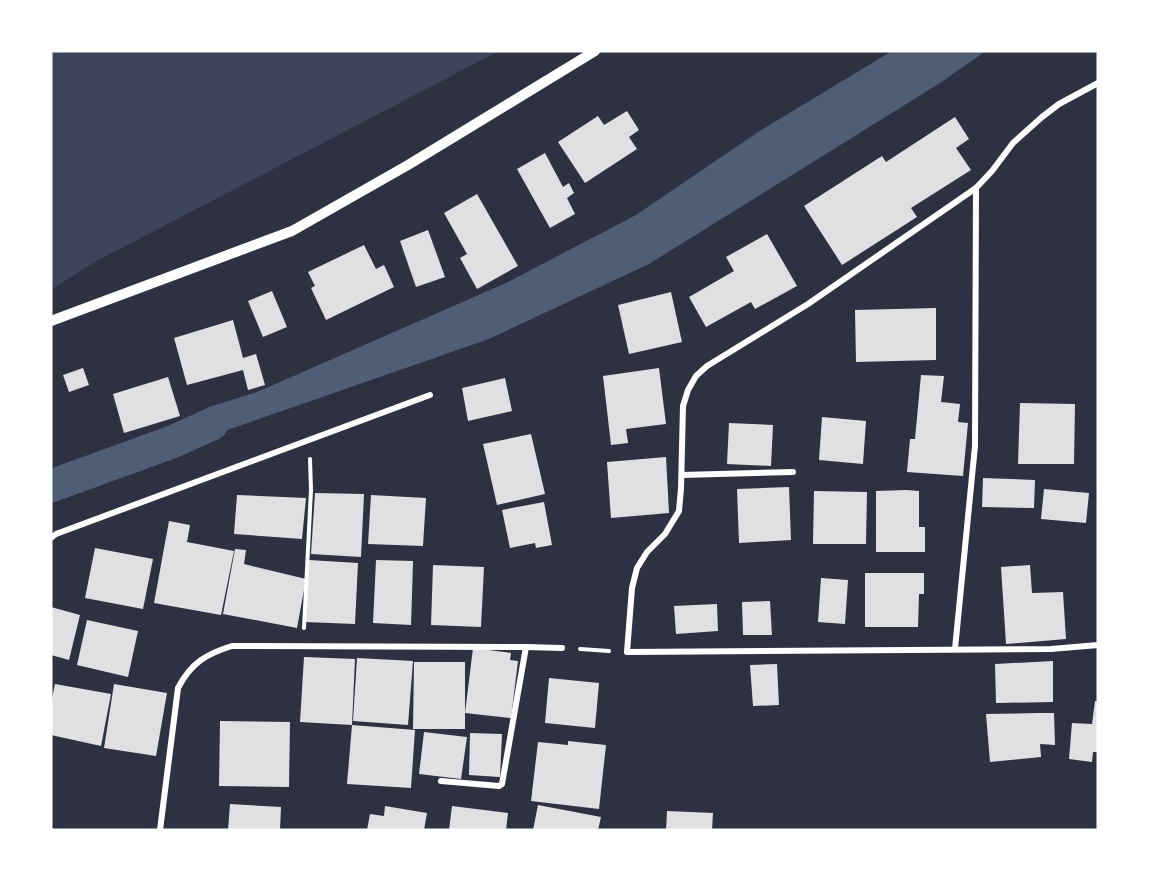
<svg xmlns="http://www.w3.org/2000/svg" width="1149" height="881" viewBox="0 0 1149 881" font-family="'Times New Roman',serif">
<rect width="100%" height="100%" fill="#2d3142"/>
<path fill="#3c4559" d="M51 51H499L93 263 51 290Z"/>
<path fill="#4f5d75" d="M892 51H986L940 83 649 264 489 339 210 436 172 442 189 420 209 407 257 392 506 283 636 215 761 130Z"/>
<g fill="none" stroke-linecap="round" stroke-linejoin="round">
<path stroke="#4f5d75" stroke-width="33" d="M51 486 172 442 212 424"/>
</g>
<g fill="#e0e0e3">
<path d="M627 111 639 130 629 137 637 149 585 183 558 142 598 116 604 125Z"/>
<path d="M955 117 969 139 956 148 971 170 911 208 917 217 842 265 804 206 882 156 886 162Z"/>
<path d="M545 153 563 187 569 183 574 193 567 198 575 214 550 228 517 169Z"/>
<path d="M477 194 518 266 477 289 460 258 467 254 444 213Z"/>
<path d="M428 230 445 277 416 287 400 241Z"/>
<path d="M767 234 797 286 755 309 751 302 706 327 689 297 734 271 726 257Z"/>
<path d="M364 245 376 269 384 265 394 287 326 320 311 288 315 286 308 272Z"/>
<path d="M272 291 287 327 263 337 248 301Z"/>
<path d="M671 292 682 342 629 354 618 305Z"/>
<path d="M936 308V360L856 362 855 310Z"/>
<path d="M233 320 243 358 256 354 265 385 248 390 243 370 187 385 174 338Z"/>
<path d="M83 368 89 385 69 392 63 375Z"/>
<path d="M659 368 666 424 626 429 628 443 611 445 603 376Z"/>
<path d="M921 375 944 376 941 402 960 404 958 422 968 423 963 476 907 472 910 439H915Z"/>
<path d="M168 377 180 416 124 433 113 394Z"/>
<path d="M505 378 512 411 468 421 462 388Z"/>
<path d="M1020 403 1075 404 1074 464H1018Z"/>
<path d="M822 417 866 421 863 464 819 460Z"/>
<path d="M729 423 773 425 771 466 727 464Z"/>
<path d="M531 434 545 494 497 505 483 444Z"/>
<path d="M666 457 669 513 611 518 607 462Z"/>
<path d="M983 478 1035 480 1034 508 982 507Z"/>
<path d="M789 487 791 540 739 543 737 489Z"/>
<path d="M1044 489 1089 493 1086 523 1041 519Z"/>
<path d="M906 490 919 491V527H925V552H876V491Z"/>
<path d="M814 491 867 492 866 544H813Z"/>
<path d="M315 493 364 494 361 557 311 554Z"/>
<path d="M237 495 306 498 302 539 234 534Z"/>
<path d="M371 495 426 498 423 546 368 544Z"/>
<path d="M544 502 552 545 536 548 535 543 510 548 502 510Z"/>
<path d="M169 521 190 525 187 542 234 551 221 615 154 603Z"/>
<path d="M95 548 153 559 143 609 85 598Z"/>
<path d="M235 549 246 550 244 564 306 579 297 628 223 614Z"/>
<path d="M309 560 358 563 355 624 305 622Z"/>
<path d="M376 560 413 561 411 625 373 623Z"/>
<path d="M433 565 484 567 481 627 431 625Z"/>
<path d="M1030 565 1032 593 1063 592 1066 639 1006 644 1001 567Z"/>
<path d="M865 573H924V594H919L918 627H865Z"/>
<path d="M821 578 848 580 845 624 818 622Z"/>
<path d="M770 601 772 635H743L742 602Z"/>
<path d="M717 604 718 631 676 634 674 606Z"/>
<path d="M51 607 80 615 69 660 51 655Z"/>
<path d="M87 620 138 631 128 677 77 665Z"/>
<path d="M473 648 511 653 510 660 518 661 511 718 465 713Z"/>
<path d="M304 657 355 659 352 725 300 722Z"/>
<path d="M357 658 413 661 408 725 353 721Z"/>
<path d="M1053 661V702L996 703 995 664Z"/>
<path d="M414 662H465V729H413Z"/>
<path d="M777 664 779 705 753 706 750 665Z"/>
<path d="M549 678 599 683 595 728 545 723Z"/>
<path d="M55 684 111 694 101 746 51 735V703Z"/>
<path d="M114 684 167 693 156 756 104 748Z"/>
<path d="M1095 701H1098V752H1093L1092 762 1069 759 1072 723 1092 724Z"/>
<path d="M1039 713H1054L1055 745 1040 744 1041 757 990 762 986 714Z"/>
<path d="M220 721 290 722 289 787 219 786Z"/>
<path d="M352 725 415 730 411 788 347 784Z"/>
<path d="M424 732 467 737 461 779 419 774Z"/>
<path d="M470 733 502 734 500 777 469 775Z"/>
<path d="M568 741 606 745 599 809 531 801 538 742 568 745Z"/>
<path d="M230 804 281 807 280 830H228Z"/>
<path d="M538 805 601 817 598 830H533Z"/>
<path d="M385 806 427 813 424 830H367L370 814 384 816Z"/>
<path d="M452 806 508 813 506 830H449Z"/>
<path d="M667 811 713 813 712 830H666Z"/>
</g>
<g fill="none" stroke-linecap="round" stroke-linejoin="round">
<g stroke="#fff" stroke-width="4">
<path d="M304 628 311 490 310 459"/>
<path d="M580 649 609 651"/>
</g>
<g stroke="#fff" stroke-width="6">
<path d="M1098 83 1059 104 1042 117 1013 143 992 171 976 188 808 304 707 366 696 376 688 390 683 406 681 488 679 511 665 534 647 552 637 568 632 588 627 652 1051 649 1098 645"/>
<path d="M682 475 793 472"/>
<path d="M51 538 56 534 430 395"/>
<path d="M955 649 975 446 976 188"/>
<path d="M441 781 499 786 502 784 526 647"/>
<path d="M160 830 178 688C191 663 206 654 232 646L526 647 562 648"/>
</g>
<path stroke="#fff" stroke-width="10" d="M51 321 292 231 408 165 595 51"/>
</g>
<rect width="1149" height="881" fill="none" stroke="#ffffff" stroke-width="105"/>
</svg>
